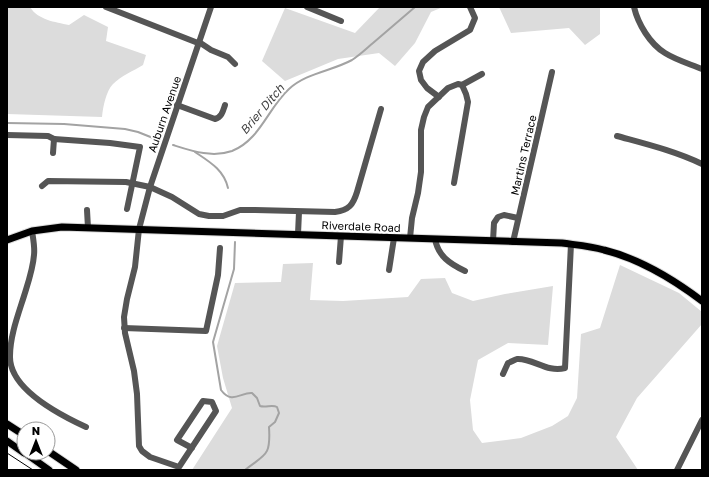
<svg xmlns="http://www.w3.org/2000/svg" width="709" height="477" viewBox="0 0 709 477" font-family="'Golos Text',sans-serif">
<rect width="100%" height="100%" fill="#fff"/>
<g fill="#dcdcdc">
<path d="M7 7H30C38 20 55 22 69 25L84 15 108 27 106 41 146 55 143 65C133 71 121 76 113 84 106 91 103 107 102 117L7 114Z"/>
<path d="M380 7H443L431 12 415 43 395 66 379 53 338 59 285 81 262 61 285 8 355 33Z"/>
<path d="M499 7H600V34L585 45 569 28 511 33Z"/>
<path d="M313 263 310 300 343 301 408 297 421 279 445 278 452 293 473 301 505 294 553 286 548 345 508 343 478 360 470 400 473 430 482 443 521 438 552 426 568 416 577 398 581 334 600 328 620 265 679 293 702 312V324L637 398 616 437 638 470H192L232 408 223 378 217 346 235 283 281 282 283 264Z"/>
</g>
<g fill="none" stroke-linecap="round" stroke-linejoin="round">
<g stroke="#a3a3a3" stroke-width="2">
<path d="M7 123 64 124 125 129 138 132 158 140"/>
<path d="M173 145C192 151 212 158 232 151 260 140 268 108 289 89 306 73 332 71 352 60 360 55 367 48 373 43 387 31 401 19 415 7"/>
<path d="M195 152C210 162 224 170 228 188"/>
<path d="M235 242 234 269 213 342 221 390C232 405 241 392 252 393L257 398 260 406C266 408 272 404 277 407L279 413 275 422 269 427C271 457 265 454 245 470"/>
</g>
<defs>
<g id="major">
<path d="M7 240 32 231 62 227 562 243C576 245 590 246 604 250 640 259 673 279 702 301"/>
<path d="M7 424 24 435"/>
<path d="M7 441 24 453"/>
<path d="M48 451 76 470"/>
<path d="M25 453 49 470"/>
</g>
</defs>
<use href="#major" stroke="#dbdbdb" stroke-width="9"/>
<g stroke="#555" stroke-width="6">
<path d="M106 7 198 43"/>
<path d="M307 7 341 21"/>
<path d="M634 7C638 24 650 44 665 53 676 60 690 64 702 69"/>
<path d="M199 42 211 50 228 57 235 64"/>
<path d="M462 85 482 74"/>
<path d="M439 97 427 88 421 80 419 71 423 62 435 51 470 30 475 18 470 7"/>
<path d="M177 105 215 119C222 117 223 111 225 105"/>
<path d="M7 135 48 136 54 139"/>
<path d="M617 136C646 144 675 151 702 164"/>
<path d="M53 153 54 139 110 143 140 147 127 209"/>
<path d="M42 186 48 181 126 182 150 187 172 197 199 214 209 216H223L240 210H255L335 212C349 210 353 205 357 192L381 109"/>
<path d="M87 210 88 228"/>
<path d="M32 231C33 238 35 247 34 255 33 269 28 283 24 296 18 315 10 336 10 356 9 389 60 415 86 427"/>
<path d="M298 234 299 212"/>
<path d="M410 238 412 218 418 193 421 172V130L424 117 428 107 448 88 458 84 462 85 466 94 468 102 454 183"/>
<path d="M435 239C438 256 450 264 465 271"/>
<path d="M493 241 494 223 498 217 504 215 518 218"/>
<path d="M513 242 552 72"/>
<path d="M339 262 341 236"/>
<path d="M389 270 394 238"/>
<path d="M124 328 206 331 218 275 220 248"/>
<path d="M503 374 508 363C511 362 514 360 517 359 533 358 547 373 565 368L571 244"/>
<path d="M192 448 177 440 203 401 212 402 216 411 179 467 150 457 142 451 139 446 137 394 134 371 125 333 124 317 127 299 135 267 139 229 150 187 211 7"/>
<path d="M677 470 702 420"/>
</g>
<use href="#major" stroke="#000" stroke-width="7"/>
<path stroke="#000" stroke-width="1" d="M7 453 33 470"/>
</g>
<g text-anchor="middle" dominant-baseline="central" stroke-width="4" stroke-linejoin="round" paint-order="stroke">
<g font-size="11" fill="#000" stroke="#fff">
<text transform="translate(164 114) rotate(-71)">Auburn Avenue</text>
<text transform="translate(523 155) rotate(-77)">Martins Terrace</text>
<text transform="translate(361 226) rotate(2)">Riverdale Road</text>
</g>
<g font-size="12" font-style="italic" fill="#444" stroke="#fff">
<text transform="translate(262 109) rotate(-50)">Brier Ditch</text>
</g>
</g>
<rect width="709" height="477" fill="none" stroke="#000000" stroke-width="16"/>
<g transform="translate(36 441)"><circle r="19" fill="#ffffff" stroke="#999999"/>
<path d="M0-3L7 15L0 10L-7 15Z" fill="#000000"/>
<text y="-6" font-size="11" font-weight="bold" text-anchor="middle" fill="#000000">N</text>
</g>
</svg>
